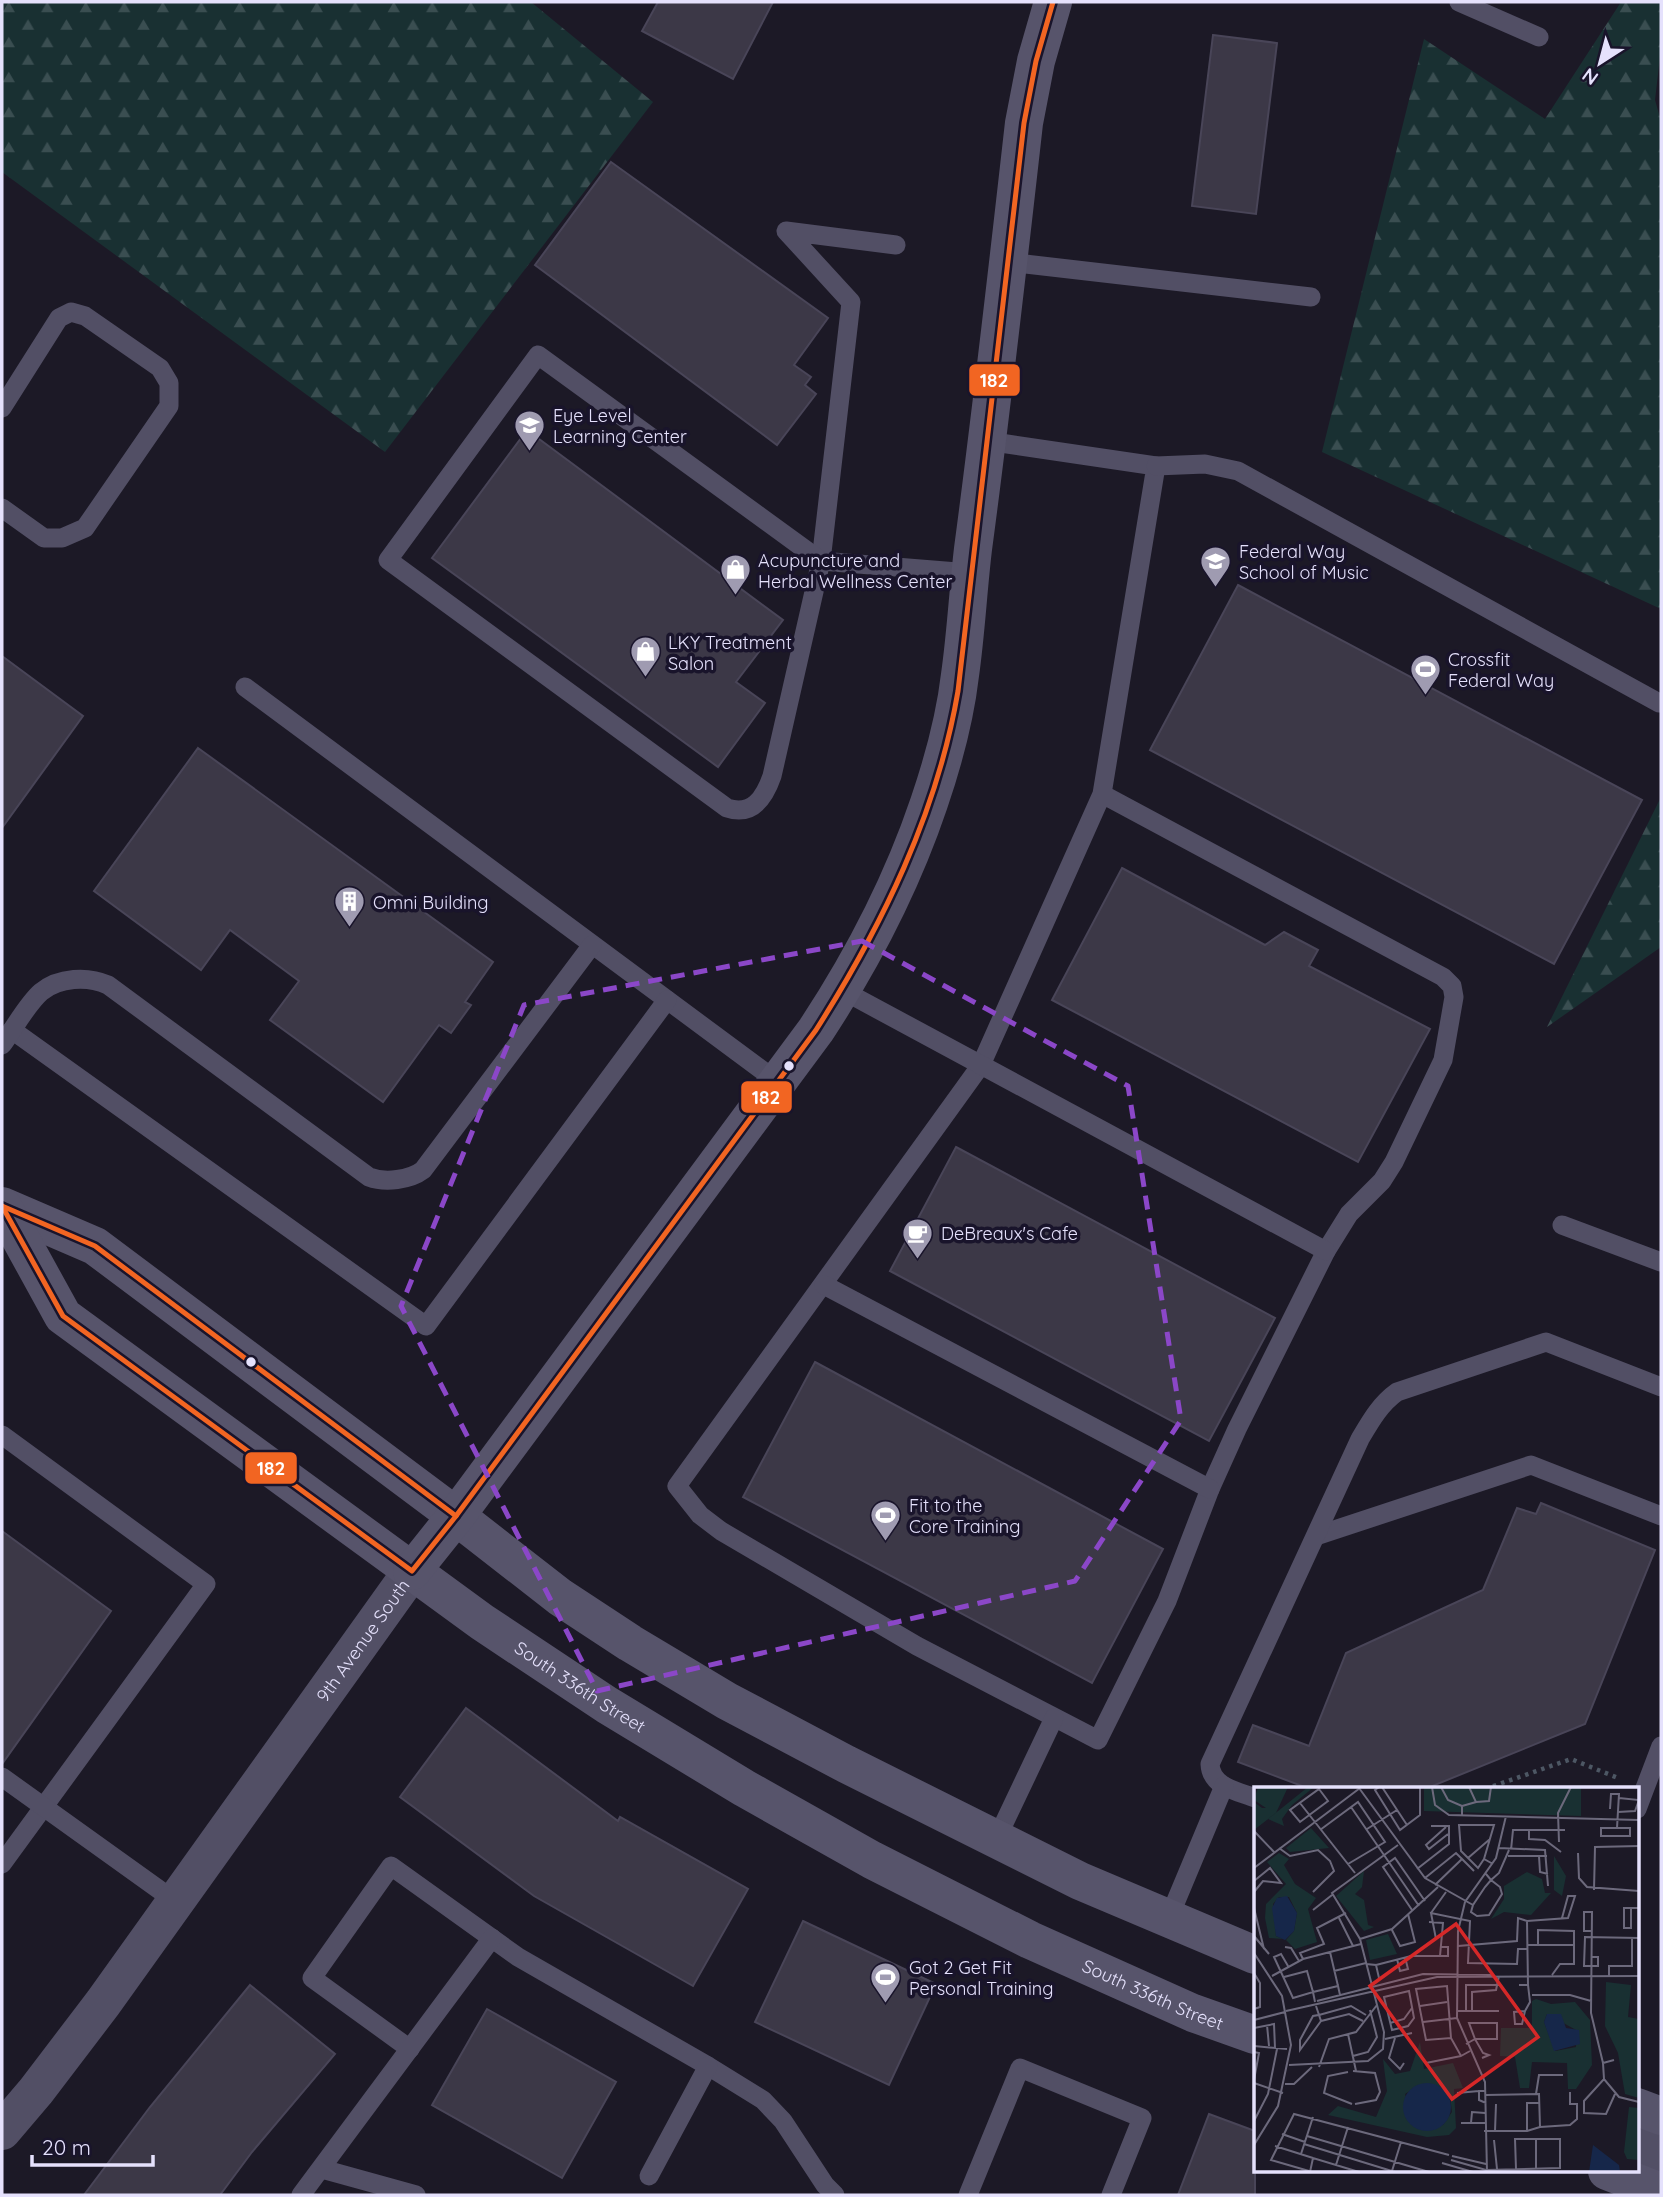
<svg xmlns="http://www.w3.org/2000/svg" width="1663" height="2197" viewBox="0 0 1663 2197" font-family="Quicksand,sans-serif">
<defs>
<pattern id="forest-firs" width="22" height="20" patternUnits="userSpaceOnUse" patternTransform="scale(1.75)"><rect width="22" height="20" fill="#193032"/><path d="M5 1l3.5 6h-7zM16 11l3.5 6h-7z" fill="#3a4e51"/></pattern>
</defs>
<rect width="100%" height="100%" fill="#1c1926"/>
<g fill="url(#forest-firs)">
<path d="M2 2H531L653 102 385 452 2 172Z"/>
<path d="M1621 2H1661V48L1655 100 1661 121V609L1322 452 1424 39 1545 119Z"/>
<path d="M1661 797V947L1547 1027Z"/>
</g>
<g fill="#3c3847" stroke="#494558" stroke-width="2">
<path d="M658 2H773L733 79 642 31Z"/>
<path d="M1213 35 1277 43 1256 214 1192 206Z"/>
<path d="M611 162 828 318 794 365 811 377 805 385 816 394 777 445 535 265Z"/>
<path d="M527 430 783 620 736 682 765 703 718 767 432 558Z"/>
<path d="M1238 585 1642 800 1554 964 1150 750Z"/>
<path d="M2 656 83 716 2 828Z"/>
<path d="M198 748 493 962 465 1002 471 1005 451 1033 439 1025 383 1102 270 1020 299 981 230 930 201 970 94 891Z"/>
<path d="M1122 868 1265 945 1284 932 1318 950 1309 966 1430 1029 1358 1162 1052 1000Z"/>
<path d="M956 1147 1275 1318 1209 1441 890 1271Z"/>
<path d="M815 1362 1163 1549 1092 1683 743 1497Z"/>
<path d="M1541 1503 1655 1550 1585 1724 1425 1789H1310L1238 1762 1253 1725 1309 1746 1346 1653 1483 1590 1517 1508 1536 1514Z"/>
<path d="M2 1531 111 1611 2 1764Z"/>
<path d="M466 1708 618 1821 620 1817 748 1889 693 1986 534 1896 400 1797Z"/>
<path d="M803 1921 936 1984 889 2085 755 2022Z"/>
<path d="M250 1985 335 2054 252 2152 220 2195H84L150 2107Z"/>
<path d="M487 2009 616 2082 562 2178 432 2105Z"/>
<path d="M1209 2114 1255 2131V2195H1178Z"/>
</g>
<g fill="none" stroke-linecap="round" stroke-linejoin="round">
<path stroke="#4d5764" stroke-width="4.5" stroke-dasharray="3.5 5" stroke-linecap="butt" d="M1485 1789 1571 1759 1618 1778"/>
<g stroke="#524f65" stroke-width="19">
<path d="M1459 2 1539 37"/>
<path d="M896 245 786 231 851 302 821 561 970 573"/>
<path d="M1008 262 1311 297"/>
<path d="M538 355 821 561 772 776C764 799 752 816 727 808L388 560Z"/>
<path d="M2 408 59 318 71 312 85 316 160 368 169 383V406L85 528 62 538H44L2 508"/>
<path d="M987 441 1156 466 1102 794 1443 977 1452 986 1454 997 1443 1060 1394 1162 1382 1181 1349 1214 1326 1251 1237 1429 1210 1489 1167 1601 1098 1740 917 1646 721 1531 700 1515 677 1486 981 1065 1102 794"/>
<path d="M1156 466 1205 464 1238 471 1659 703"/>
<path d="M245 687 778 1082"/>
<path d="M842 990 1326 1251"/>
<path d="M12 1030 426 1326 667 1000"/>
<path d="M2 1045C13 1030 27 1004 41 992 59 977 88 976 108 985L369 1177C385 1183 410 1180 423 1170L592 945"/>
<path d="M1562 1225 1661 1262"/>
<path d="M824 1285 1210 1489"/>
<path d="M2 1435 206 1584 2 1864"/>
<path d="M1316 1536 1531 1465 1661 1516"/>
<path d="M2 1777 175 1901"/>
<path d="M1255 1798C1237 1791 1211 1787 1210 1764L1360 1439C1370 1422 1380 1404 1397 1392L1546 1342 1661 1387"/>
<path d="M1637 1809 1661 1746"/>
<path d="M996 1840 1054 1718"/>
<path d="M1168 1920 1224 1786"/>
<path d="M410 2049 312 1978 391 1866 518 1957 708 2066 763 2100 783 2121 825 2185 835 2195"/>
<path d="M322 2169 416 2195"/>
<path d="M649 2176 708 2066"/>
<path d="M301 2195 492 1938"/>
<path d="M968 2195 1020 2068 1142 2118 1111 2195"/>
</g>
<g stroke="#524f65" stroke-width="38">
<path id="s1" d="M2 2131 36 2091 103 2003 412 1571"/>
<path d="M1635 2195 1661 2129"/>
</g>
<g stroke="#57546b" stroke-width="38">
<path d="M2 1206 95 1246 456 1516 560 1597 630 1643 727 1701 846 1764 1080 1881 1255 1955"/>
<path id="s2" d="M3 1207 63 1316 482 1622 607 1705 744 1788 872 1860 1030 1940 1193 2013 1255 2035"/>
<path d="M412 1571 456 1516 816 1030C862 960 902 883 929 803 943 762 955 718 960 675 966 633 968 591 973 549 992 407 1008 265 1024 123L1036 61 1053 2"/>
<path d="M1637 2107 1661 2116"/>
<path d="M1607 2171 1661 2192"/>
</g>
<defs>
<g id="bus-1">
<path d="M2 1206 63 1316 412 1571 456 1516 816 1030C882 926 937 814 958 691L1024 123 1036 61 1053 2"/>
<path d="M2 1206 95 1246 456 1516"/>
</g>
</defs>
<use href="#bus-1" stroke="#19142b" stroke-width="10"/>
<use href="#bus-1" stroke="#f26522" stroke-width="5"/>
</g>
<path fill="none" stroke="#8b47c8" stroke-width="5" stroke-dasharray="14 9" stroke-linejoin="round" d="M862 941 1128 1086 1181 1420 1075 1581 597 1691 401 1306 524 1005Z"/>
<defs>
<symbol id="school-pin" viewBox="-11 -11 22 30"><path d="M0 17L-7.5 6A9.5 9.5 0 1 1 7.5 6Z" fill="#9f9bb1" stroke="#19142b"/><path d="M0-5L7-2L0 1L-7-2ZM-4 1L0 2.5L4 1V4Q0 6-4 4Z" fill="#fff"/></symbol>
<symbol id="shop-pin" viewBox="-11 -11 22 30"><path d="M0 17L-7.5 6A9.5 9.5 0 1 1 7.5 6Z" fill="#9f9bb1" stroke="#19142b"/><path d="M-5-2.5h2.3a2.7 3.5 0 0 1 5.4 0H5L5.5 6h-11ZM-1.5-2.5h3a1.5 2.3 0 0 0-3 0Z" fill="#fff"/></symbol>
<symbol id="stadium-pin" viewBox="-11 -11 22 30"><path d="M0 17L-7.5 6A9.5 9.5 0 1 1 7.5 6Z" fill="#9f9bb1" stroke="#19142b"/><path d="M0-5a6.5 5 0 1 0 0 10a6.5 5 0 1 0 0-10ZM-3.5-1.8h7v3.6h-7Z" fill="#fff"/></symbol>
<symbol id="building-pin" viewBox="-11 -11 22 30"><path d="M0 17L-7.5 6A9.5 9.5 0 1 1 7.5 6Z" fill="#9f9bb1" stroke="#19142b"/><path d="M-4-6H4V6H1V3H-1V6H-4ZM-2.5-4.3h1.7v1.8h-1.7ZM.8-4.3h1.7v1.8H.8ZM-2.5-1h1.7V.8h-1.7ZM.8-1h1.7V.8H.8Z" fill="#fff"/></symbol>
<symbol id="cafe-pin" viewBox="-11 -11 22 30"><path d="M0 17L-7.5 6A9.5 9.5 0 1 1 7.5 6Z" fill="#9f9bb1" stroke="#19142b"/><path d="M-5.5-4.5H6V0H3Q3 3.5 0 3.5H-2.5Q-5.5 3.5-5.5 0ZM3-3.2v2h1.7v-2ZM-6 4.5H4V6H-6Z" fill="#fff"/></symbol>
</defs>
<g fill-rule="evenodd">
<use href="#school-pin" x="512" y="408" width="35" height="47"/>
<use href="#school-pin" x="1198" y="544" width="35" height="47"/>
<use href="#shop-pin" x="718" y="552" width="35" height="47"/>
<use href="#shop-pin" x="628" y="634" width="35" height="47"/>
<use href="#stadium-pin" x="1408" y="652" width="35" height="47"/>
<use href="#building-pin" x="332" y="884" width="35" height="47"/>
<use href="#cafe-pin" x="900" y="1216" width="35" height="47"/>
<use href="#stadium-pin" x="868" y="1498" width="35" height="47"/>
<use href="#stadium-pin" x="868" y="1960" width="35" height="47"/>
</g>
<g fill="#e5e1fc" stroke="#19142b" stroke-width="2.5">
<circle cx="789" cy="1066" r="6"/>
<circle cx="251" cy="1362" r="6"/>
</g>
<g text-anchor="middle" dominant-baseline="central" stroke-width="7" stroke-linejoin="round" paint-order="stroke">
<g font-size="18" fill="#e5e1fc" stroke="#19142b" text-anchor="start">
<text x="553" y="415">Eye Level<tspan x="553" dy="21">Learning Center</tspan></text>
<text x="1239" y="551">Federal Way<tspan x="1239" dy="21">School of Music</tspan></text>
<text x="758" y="560">Acupuncture and<tspan x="758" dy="21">Herbal Wellness Center</tspan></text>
<text x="668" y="642">LKY Treatment<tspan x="668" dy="21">Salon</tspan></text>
<text x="1448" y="659">Crossfit<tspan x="1448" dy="21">Federal Way</tspan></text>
<text x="373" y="902">Omni Building</text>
<text x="941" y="1233">DeBreaux's Cafe</text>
<text x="909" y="1505">Fit to the<tspan x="909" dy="21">Core Training</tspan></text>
<text x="909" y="1967">Got 2 Get Fit<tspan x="909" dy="21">Personal Training</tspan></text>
</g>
<g font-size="18" fill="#e5e1fc" stroke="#19142b">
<text stroke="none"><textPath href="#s1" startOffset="609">9th Avenue South</textPath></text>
<text stroke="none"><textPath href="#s2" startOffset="761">South 336th Street</textPath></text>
<text stroke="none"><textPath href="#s2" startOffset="1412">South 336th Street</textPath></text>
</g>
</g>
<g transform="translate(1254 1787)">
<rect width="385" height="385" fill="#1c1926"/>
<path d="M4 0H34L22 26 0 43V15L8 21H12L0 13Z" fill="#193032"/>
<path d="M54 0H60L38 18 28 32 30 39 14 32ZM57 41 75 61 36 65 32 61ZM25 66 35 72 30 78 41 97 62 111 54 122 63 155 41 162 32 153 40 144 43 126 35 110H25L19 117 22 149 29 152 15 151 11 131 12 117 32 97 13 75ZM300 69 312 89 308 109 300 103ZM110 84 108 100 101 107 110 113 114 138 120 140 110 144 82 109ZM273 85 288 92 291 106H297L277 128 250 125 237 132 250 112V99ZM134 147 143 167 116 173 112 153ZM352 195 377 198 374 230 385 232V311L371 307 364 266 351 239ZM282 212 297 217 321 215 336 233 338 278 322 302H314L313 276 278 275 275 301H266L261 270 246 269 247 241H278V214ZM293 227 322 243V260L301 264 290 235ZM166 255 170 282 199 276 209 301 200 302 202 341 195 348 173 350 74 328 84 319 122 330 133 304 129 272 141 287 156 284ZM159 302 196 309 198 325 189 338 161 339 151 307ZM375 320 385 321V373L373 372 370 365Z" fill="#193032" fill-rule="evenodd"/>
<path d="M170 0H327V29L170 24Z" fill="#193032"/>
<path d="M33 109 43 126 40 144 31 153 22 149 18 121 23 111ZM293 227H307L312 241 325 243 326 257 300 264 290 235ZM149 320a24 24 0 1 1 48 0a24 24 0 1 1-48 0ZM339 358 365 378 366 385H335Z" fill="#16274a"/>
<path fill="none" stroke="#6c697c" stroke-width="2" d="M125 0 121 3 146 43 166 28V0M128 0 153 38M178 0 181 18 195 28 385 33M187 0 194 13 208 19M105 1 171 91 219 118M65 2 74 14 46 35 36 23ZM222 15 235 14 237 0M46 16 101 86M97 20 165 119M356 22 357 7H365L363 41H376V49H347V41H363M364 25 381 24 385 13 365 11M208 28V19L222 15 215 0M192 40 172 58 175 62 194 47M113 42 143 23M66 43 104 15 131 55 94 77M275 43V52L291 53 307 65M0 44 20 65M305 55 304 26 317 0M25 61 36 69 64 63 76 74 80 84 59 105M245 61 291 63 294 99M257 63 259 43H311M324 66 325 91 333 100 385 104M254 69H293M285 69 286 85 294 87M214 71 236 52M230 72 240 38H205L207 64 224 81 230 72 239 77M0 81 106 1M163 82 195 57V39H177M232 87 237 93 246 100 248 107 235 128 223 129 217 125 219 118 231 100 237 93 245 86 255 63M171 91 202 66 208 72M0 94 16 81 27 96 9 94 0 105M181 98 208 72 220 84M340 103 341 60 385 59M0 121 10 162M377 121V141H370V121H385M59 123 78 108M158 123 129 80 141 71 171 114M177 126 192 105M85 131 99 159M175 135 189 136 186 169M138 143 146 159 161 155 154 127M338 144H330V125H338L337 226 349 276M0 149 15 167M106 152 138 142 184 100M182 152 177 126 216 134 214 176 263 177 264 162H274M274 158H320M284 158V143L320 144V177H306L298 188M204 159 263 154 264 131 273 134 314 131 321 109H314L308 131M31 160 37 161 45 174M76 165 84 199M0 166 28 209 37 258 24 319 0 358M337 170H344V179H330L331 150 385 151M49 172 46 166 70 157 63 141 92 126M143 172 146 184 154 182 151 170M112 177 122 178 125 191M122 178 157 169H194V160H186M34 179 27 167 20 170 39 211 59 205 61 215M80 184 112 176M0 186 6 196V220L0 222M18 189 49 172 107 157M355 189V179H378V151M30 190 53 184 59 205 84 199 86 208M265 198H274L273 134M155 204 160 231 154 239 138 243 130 210ZM278 208H316L337 214M63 214 169 187 238 188M62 219 65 228 97 219 112 228M166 219 193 215M32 224 183 190 385 189M203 224H245M212 224V198H245M218 224V205L242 203 245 189M271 224 268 237H261L260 225 271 224 276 215 274 198M0 233 31 225M67 234 46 263V253L59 229 65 228 67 234 95 227 109 234M169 235 203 231M136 236 150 232 158 221M215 236H243V252H221ZM13 238 15 259M0 241 20 237 21 261M94 247 102 284M141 251 135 271 146 282 150 276M197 251 193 199 162 202 172 253 197 251 207 269 216 264M131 252 158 246M212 257 221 252 229 266 235 268 228 271M0 259 33 262M0 265 5 266 0 293M99 269 114 265 123 250 116 223M172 276 207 269M35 278 114 274 129 262 130 245 106 152 78 106 144 58M65 280 75 252 102 245 123 218M99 284 121 286 126 305 122 313 101 317M94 285 74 289 70 306 98 317M350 292 349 276 360 273M0 296 29 306M31 297H40L58 280M203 306 225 304M282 307 285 288H309M361 307 352 327 330 326V314L350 292 365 310 385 315M232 308 285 307 286 340 273 344M232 316 225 313V304H232M0 334 14 307 23 262M207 336H231M217 336 218 325 231 326M286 340 316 338 323 332V317H316V305M230 344H273V316H285M241 344 242 317M28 347 51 355M53 349 175 385M282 352V382M240 353 243 382M50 357 141 385M21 359 59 371M47 367 59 330M198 369 232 377M197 373 232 383 306 381V352H261L262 382M188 376 219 385M82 378 94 340M55 384 17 373 40 327 195 368M138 384 147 355M56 385 59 371 105 385M233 385 231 295 203 231 204 144 211 115 242 71 252 29"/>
<path fill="#d62828" fill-opacity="0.15" stroke="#d62828" stroke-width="3.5" d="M202 137 284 250 198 312 116 199Z"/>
<rect width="385" height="385" fill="none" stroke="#e5e1fc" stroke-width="3.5"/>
</g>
<g stroke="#19142b" stroke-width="2.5">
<rect x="968" y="363" width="53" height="34" rx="7" fill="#f26522"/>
<rect x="740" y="1080" width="53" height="34" rx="7" fill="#f26522"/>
<rect x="244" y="1451" width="54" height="34" rx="7" fill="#f26522"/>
</g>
<g font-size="19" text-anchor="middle" font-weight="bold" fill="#fff">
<text x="994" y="387">182</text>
<text x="766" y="1104">182</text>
<text x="271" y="1475">182</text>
</g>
<rect width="1663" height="2197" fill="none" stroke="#e5e1fc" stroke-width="7"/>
<g transform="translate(1600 63) rotate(216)" stroke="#19142b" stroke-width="5" paint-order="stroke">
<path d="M0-5L12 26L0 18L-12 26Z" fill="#e5e1fc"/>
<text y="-10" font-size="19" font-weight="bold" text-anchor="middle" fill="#e5e1fc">N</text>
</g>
<path d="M32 2155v10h121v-10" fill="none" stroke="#e5e1fc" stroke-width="3.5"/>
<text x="42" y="2155" font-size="21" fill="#e5e1fc" stroke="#19142b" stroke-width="5" paint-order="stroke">20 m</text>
</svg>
